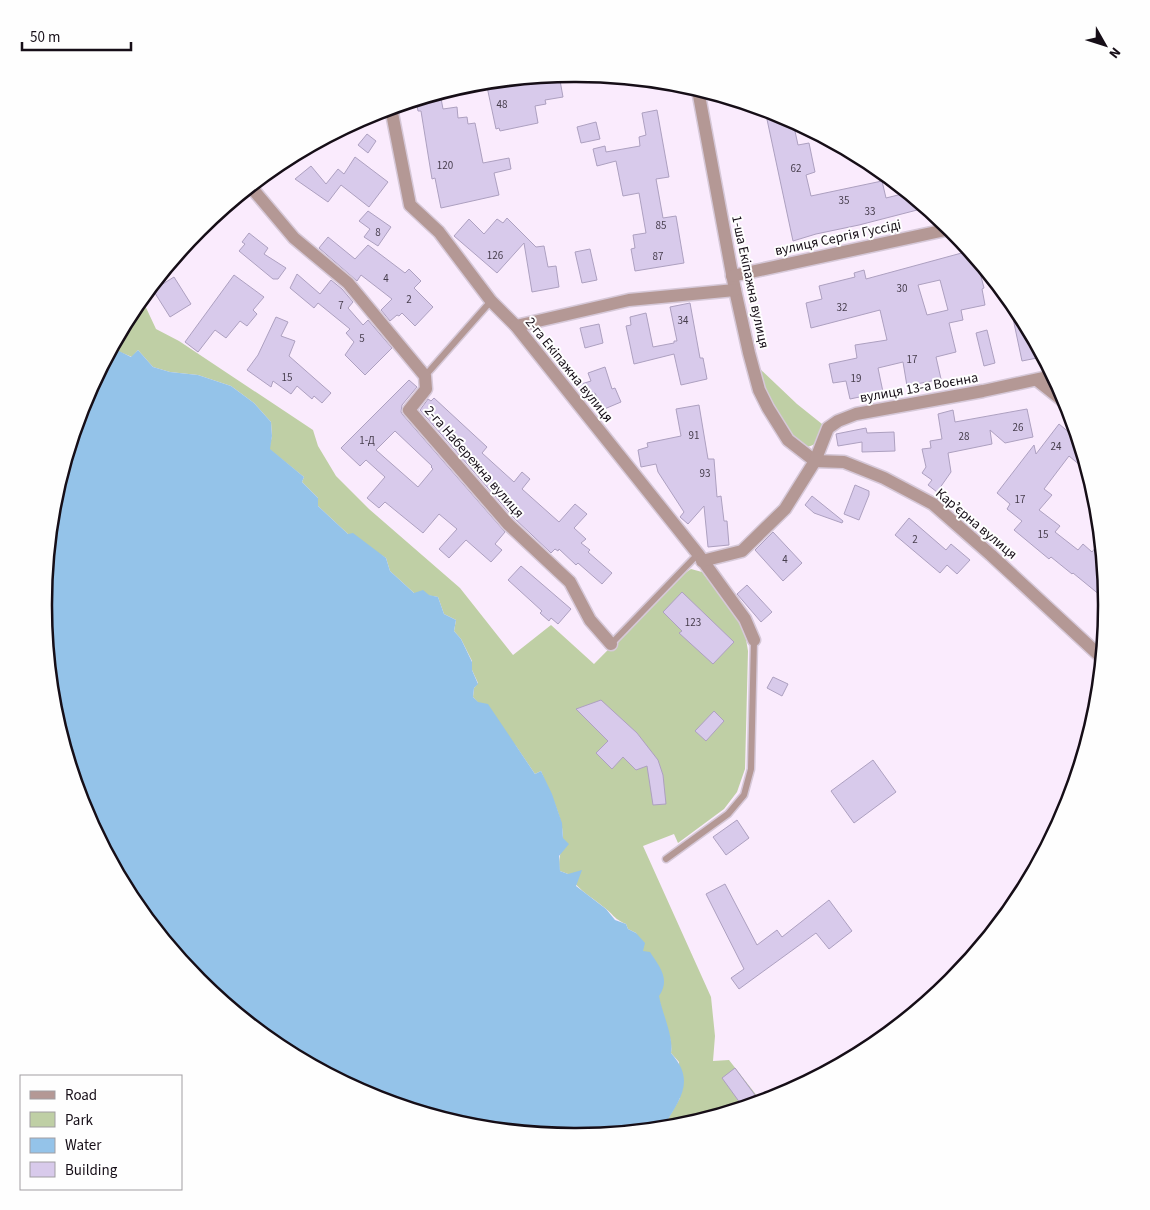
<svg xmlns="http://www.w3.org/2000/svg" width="1150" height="1210" viewBox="0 0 1150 1210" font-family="'Source Sans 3',sans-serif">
<rect width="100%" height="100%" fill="#faebfd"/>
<g fill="#bfcfa5">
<path d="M142 299 156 329 179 341 313 430 318 446 336 476 369 509 460 588 513 655 551 625 594 664 682 575 691 569 702 572 739 620 745 633 748 651 745 769 737 792 724 809 678 843 674 834 643 846 711 997 715 1036 713 1061 729 1060 761 1101 678 1126H664L680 1098 679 1062 671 1053C673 1039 665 1025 662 1011 656 984 646 959 636 933L628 929 626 924C613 918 615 916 605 908 589 895 579 891 568 874L560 871C557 859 563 848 563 836 562 814 549 792 541 771L535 774 516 746 473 697 474 688 478 683 472 670V661L461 639 454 631 456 620 444 614 438 597 414 593 390 571 386 558 348 534 318 506V498L302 482 304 477 269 449 272 436 271 422 254 403 231 386 198 375 170 372 153 367 138 350 132 357 115 350 113 348 133 310Z"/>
<path d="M759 368 797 404 822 424 824 430C820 439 817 445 807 447 802 443 796 440 791 435 776 420 765 389 759 368Z"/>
</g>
<path fill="#94c3e9" d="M113 348 131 357 138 350 153 367 170 372 198 375 231 386 254 403 271 422 272 436 270 449 304 477 302 482 318 498V506L348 534 353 533 386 558 390 571 414 593 423 590 429 595 438 597 444 614 456 620 454 631 461 639 472 662V670L478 684 474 688 473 697 478 702 488 704 535 774 541 771 552 794 562 823 563 838 569 844 559 856 560 871 568 874 582 870 576 886 606 909 615 920 626 924 628 929 636 933 645 943 643 951 650 952C659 966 671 979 659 996 662 1013 674 1037 671 1053 696 1081 680 1099 664 1126L665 1127 575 1136 471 1126 371 1096 280 1047 199 980 133 900 84 808 54 708 44 605 54 501 84 401Z"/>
<g fill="#d8caeb" stroke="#ada0c0" fill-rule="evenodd">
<path d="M559 75 563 97 545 100 546 104 535 106 538 123 500 131 499 128 496 129 486 82Z"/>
<path d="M440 93 443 109 457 107 458 118 467 117 468 124 475 123 483 163 509 158 511 169 494 173 499 195 441 208 435 178 432 179 421 111H418L416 101Z"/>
<path d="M657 110 669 177 656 179 663 218 676 216 684 263 635 271 631 249 635 248 633 235 646 233 639 193 623 196 616 161 597 166 593 149 605 146 606 152 640 146 639 137 646 135 642 113Z"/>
<path d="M765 110 779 114 793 122 798 145 809 143 815 172 806 175 811 196 882 181 886 198 906 193 925 208 859 225 816 234 793 241Z"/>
<path d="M596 122 600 139 581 143 577 127Z"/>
<path d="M367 134 376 141 368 153 358 145Z"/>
<path d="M355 157 388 182 369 207 341 185 328 202 295 179 311 166 326 184 338 169 344 174Z"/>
<path d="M368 211 391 227 378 246 364 237 370 229 359 221Z"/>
<path d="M507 218 536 247 544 246 548 267 556 266 559 287 532 292 524 243 497 273 454 236 469 219 484 234 497 219 503 223Z"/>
<path d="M249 233 268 248 264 254 286 268 278 279H273L239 251 245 244 242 242Z"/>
<path d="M328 237 355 259 368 245 405 273 409 269 421 281 414 288 433 307 415 326 402 313 399 316 397 315 390 321 381 310 392 299 361 275 357 281 319 248Z"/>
<path d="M590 249 597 280 582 283 575 252Z"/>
<path d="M969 251 977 261 984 288 982 289 985 305 961 310 963 320 949 323 956 352 936 357 941 379 907 386 903 362 878 368 883 392 850 399 846 381 833 383 829 364 857 358 855 345 887 340 880 310 811 328 806 303 822 299 819 286 855 277 854 273 864 270 866 279ZM940 280 948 310 927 315 918 285Z"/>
<path d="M297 274 320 294 331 280 342 289 353 302 348 308 363 325 368 320 392 348 365 375 345 355 354 342 346 333 350 329 318 303 314 308 290 288Z"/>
<path d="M234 275 264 297 253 310 257 314 247 326 240 321 226 338 215 330 198 352 185 342Z"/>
<path d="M174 277 191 304 170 317 153 290Z"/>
<path d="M690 303 700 358H703L707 379 681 385 674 354 634 364 626 326 631 325 630 317 646 313 653 347 674 343V341H677L670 307Z"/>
<path d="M1010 304H1012L1017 310 1042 357 1022 361Z"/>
<path d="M276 317 288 322 281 336 295 341 289 356 331 393 322 403 314 396 312 399 297 386 291 394 273 381 271 387 247 370 258 355Z"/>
<path d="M599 324 603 343 585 348 580 328Z"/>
<path d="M987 330 995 363 984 366 976 333Z"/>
<path d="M605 367 612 389 615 388 621 402 602 410 595 393 583 397 578 385 591 381 588 373Z"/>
<path d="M409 380 417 387 402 405 401 412 403 415 505 532 495 544 502 550 491 562 466 540 449 558 439 549 457 529 439 514 423 533 385 502 379 508 367 498 385 477 366 460 360 466 341 448ZM395 431 432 466 431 467 433 469 418 487 376 450Z"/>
<path d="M434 398 487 447 482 453 514 482 522 472 530 479 522 489 559 522 575 504 587 514 574 528 586 539 581 543 590 550 588 552 612 573 602 584 578 563 576 565 559 549 558 551 555 549 551 553 514 518 420 410 428 399 431 401Z"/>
<path d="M699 405 708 459H714L717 497 721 496 724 521H727L729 545 708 547 704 506 688 524 680 517 684 512 658 472 656 464 641 467 638 450 648 447 647 443 681 436 676 409Z"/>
<path d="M1027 409 1033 437 1005 443 990 430 992 444 948 453 951 472 937 492 928 485 932 480 922 473 926 467 922 449 931 448 930 441 942 439 938 414 953 410 955 422Z"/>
<path d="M1059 424 1077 439 1087 471 1069 456 1044 489 1052 495 1039 510 1060 526 1055 532 1078 550 1083 544 1092 552 1100 542 1106 600 1073 573 1072 574 1051 557 1049 559 1014 530 1022 521 1007 509 1010 504 997 493 1034 445 1036 454Z"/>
<path d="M866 428 867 433 894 432 895 451 862 452V442L838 446 836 434Z"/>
<path d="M855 485 869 491V495L859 520 844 514Z"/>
<path d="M812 496 843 521 842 523 814 513 805 505Z"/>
<path d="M909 518 946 550 951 544 970 560 957 574 947 565 940 573 895 535Z"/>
<path d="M773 532 802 563 783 581 755 550Z"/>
<path d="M521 566 571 609 558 624 551 618 549 621 540 613 542 611 508 580Z"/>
<path d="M747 585 772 612 761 622 737 594Z"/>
<path d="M682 592 734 642 713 664 679 633 682 631 663 612Z"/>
<path d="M773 677 788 684 782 696 767 688Z"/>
<path d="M601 700 637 733 658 760 663 775 666 804 653 805 647 766 636 770 623 757 612 769 596 753 608 741 576 709Z"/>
<path d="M714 711 724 721 706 741 695 731Z"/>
<path d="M873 760 896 792 854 823 831 791Z"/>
<path d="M737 820 749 838 726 855 713 837Z"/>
<path d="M725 884 757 945 777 930 782 937 829 900 852 931 829 949 816 933 739 989 731 978 744 969 706 894Z"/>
<path d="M735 1068 755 1095 751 1097 755 1103 743 1107 722 1078Z"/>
</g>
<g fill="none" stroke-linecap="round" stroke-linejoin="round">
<defs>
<g id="service">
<path d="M425 376 491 301"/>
<path d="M611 644 698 554"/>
<path d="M666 859 728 814 744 795 751 769 754 640"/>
</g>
<g id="minor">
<path d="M698 90 735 290 749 353 759 390 768 408 788 440 815 461"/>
<path d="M391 108 410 205 439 232 491 301 516 326 698 554 745 619 754 640"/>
<path d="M251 187 294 238 348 283 425 376 426 389 409 410 508 524 570 582 590 620 611 644"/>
<path d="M732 276 950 229"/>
<path d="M516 326 629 300 735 290"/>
<path d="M1037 380 1066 403"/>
<path d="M815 461 844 462 884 478 933 504 991 555 1101 657"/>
<path d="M702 561 742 551 785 509 815 461 828 428 838 421 856 414 983 391 1052 376"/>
</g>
</defs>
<use href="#service" stroke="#d6c8d8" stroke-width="9"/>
<use href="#minor" stroke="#d6c8d8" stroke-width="15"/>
<use href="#service" stroke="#b49895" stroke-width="6"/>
<use href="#minor" stroke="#b49895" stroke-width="12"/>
</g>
<g text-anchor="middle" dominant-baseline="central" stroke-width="4" stroke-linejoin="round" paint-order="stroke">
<g font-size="11" fill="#463d4c">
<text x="502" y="104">48</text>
<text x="445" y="165">120</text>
<text x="796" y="168">62</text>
<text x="844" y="200">35</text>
<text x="870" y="211">33</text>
<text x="661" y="225">85</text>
<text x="378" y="232">8</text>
<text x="495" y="255">126</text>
<text x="658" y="256">87</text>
<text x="386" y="278">4</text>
<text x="902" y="288">30</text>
<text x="409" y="299">2</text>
<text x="341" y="305">7</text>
<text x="842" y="307">32</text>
<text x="683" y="320">34</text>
<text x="362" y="338">5</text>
<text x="912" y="359">17</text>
<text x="287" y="377">15</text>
<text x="856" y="378">19</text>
<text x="1018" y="427">26</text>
<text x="694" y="435">91</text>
<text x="964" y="436">28</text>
<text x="367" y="440">1-Д</text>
<text x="1056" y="446">24</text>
<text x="705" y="473">93</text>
<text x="1020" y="499">17</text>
<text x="1043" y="534">15</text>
<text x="915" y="539">2</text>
<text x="785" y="559">4</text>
<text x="693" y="622">123</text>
</g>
<g font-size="14" fill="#160e17" stroke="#fefefe">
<text transform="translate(838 238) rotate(-12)">вулиця Сергія Гуссіді</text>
<text transform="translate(750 282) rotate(78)">1-ша Екіпажна вулиця</text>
<text transform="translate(569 370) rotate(51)">2-га Екіпажна вулиця</text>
<text transform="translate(919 388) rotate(-10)">вулиця 13-а Воєнна</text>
<text transform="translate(474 462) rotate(49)">2-га Набережна вулиця</text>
<text transform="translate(976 524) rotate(40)">Карʼєрна вулиця</text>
</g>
</g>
<path d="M0 0H1150V1210H0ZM574 82H576A522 522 0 0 1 1098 604V606A522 522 0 0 1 576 1128H574A522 522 0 0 1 52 606V604A522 522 0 0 1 574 82Z" fill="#fefefe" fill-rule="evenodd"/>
<path fill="none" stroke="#160e17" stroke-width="2.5" d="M574 82H576A522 522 0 0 1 1098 604V606A522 522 0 0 1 576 1128H574A522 522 0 0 1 52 606V604A522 522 0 0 1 574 82Z"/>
<rect x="20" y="1075" width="162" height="115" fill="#fefefe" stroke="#a19ea2"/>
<rect x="30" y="1091" width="25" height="8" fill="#b49895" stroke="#a19ea2"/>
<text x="65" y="1100" font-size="15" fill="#160e17">Road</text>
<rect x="30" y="1112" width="25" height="15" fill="#bfcfa5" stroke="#a19ea2"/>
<text x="65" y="1125" font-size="15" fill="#160e17">Park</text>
<rect x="30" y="1138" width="25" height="15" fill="#94c3e9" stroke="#a19ea2"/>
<text x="65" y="1150" font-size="15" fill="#160e17">Water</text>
<rect x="30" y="1162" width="25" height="15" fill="#d8caeb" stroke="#a19ea2"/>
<text x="65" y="1175" font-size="15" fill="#160e17">Building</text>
<g transform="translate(1105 45) rotate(129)" stroke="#fefefe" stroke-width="4" paint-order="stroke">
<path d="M0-4L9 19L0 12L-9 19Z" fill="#160e17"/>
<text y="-8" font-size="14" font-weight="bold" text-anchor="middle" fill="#160e17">N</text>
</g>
<path d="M22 42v8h109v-8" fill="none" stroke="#160e17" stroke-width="2.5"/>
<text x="30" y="42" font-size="15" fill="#160e17" stroke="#fefefe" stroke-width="4" paint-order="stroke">50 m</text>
</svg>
